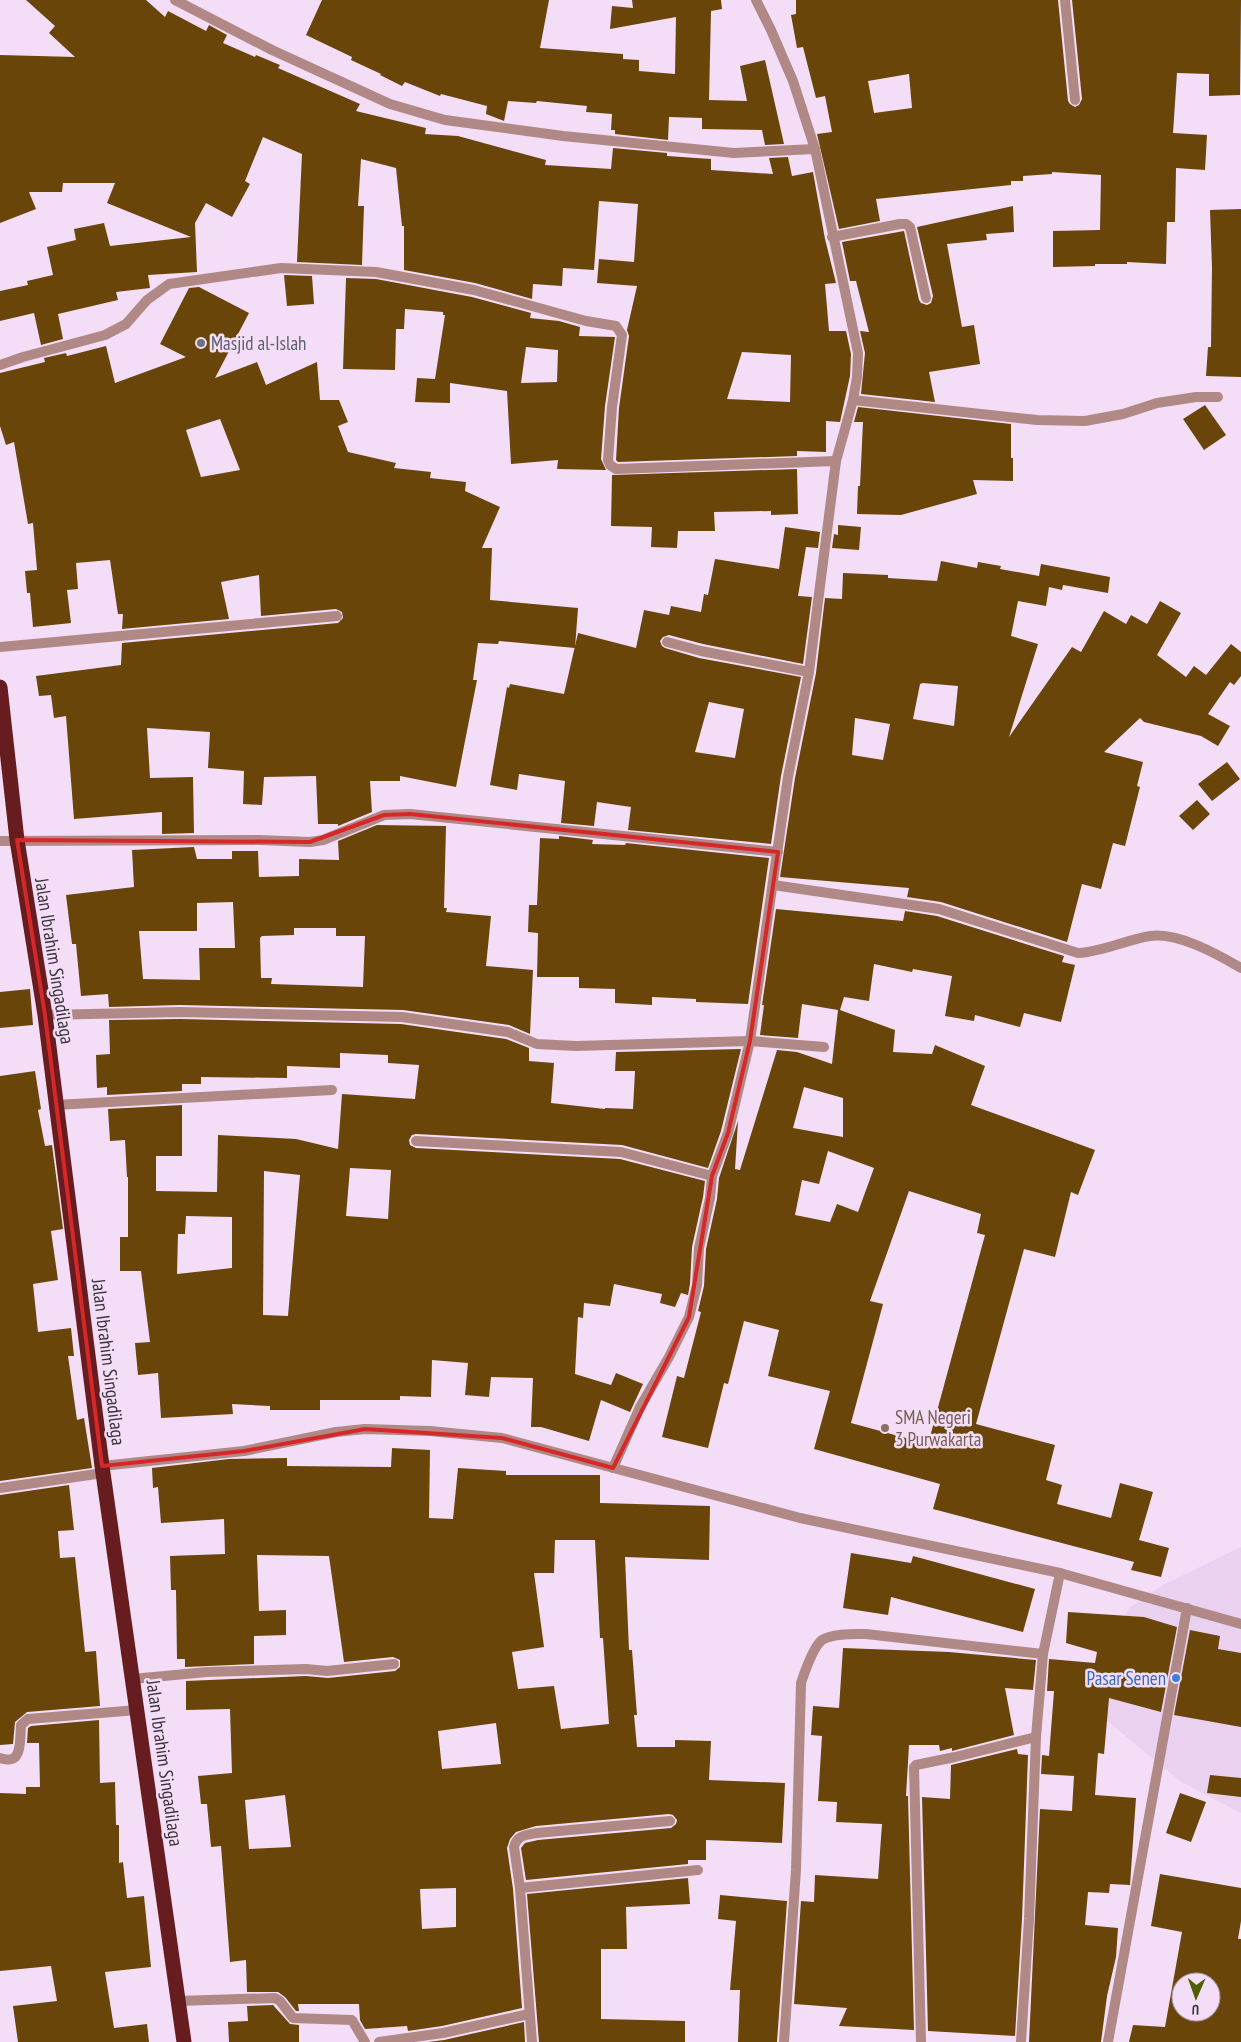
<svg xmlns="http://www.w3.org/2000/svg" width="1241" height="2042" viewBox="0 0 1241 2042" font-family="'PT Sans Narrow',sans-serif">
<rect width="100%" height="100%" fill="#f4def7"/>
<path fill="#ebd1f0" d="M1241 1547V1813L1181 1782 1105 1719 1116 1636 1129 1608 1163 1585Z"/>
<g fill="#69450a" fill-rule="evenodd">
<path d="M26 0H146L165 17 168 11 206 31 209 25 227 35 223 43 255 57 256 55 280 65 278 68 360 104 356 111 426 128 425 134 458 136 546 160 545 165 611 169 613 148 667 153V156L711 159V170L773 174 769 158 788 157 792 176 813 172 825 239 836 283 825 284 829 331H846L851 354 850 376 840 422 826 421V452L797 451V456L618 462 616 460 619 408 629 336 627 330 637 286 597 283 599 259 634 262 638 204 599 201 594 270 563 268 562 286 533 284 532 299 475 283 404 270V226H402L396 168 361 159 358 206H364L362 265 297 262 302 154 263 137 245 181 250 184 232 217 206 203 195 223 197 272 148 275 150 288 116 292 118 300 58 314 63 339 41 345 34 313 0 321V291L28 285 27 281 53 275 47 247 76 240 74 229 104 223 110 246 191 237 107 203 115 183H63L62 192H29L36 209 0 223V55L75 57 49 33 55 26ZM742 352 791 355 790 402 727 399Z"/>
<path d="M322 0H549L540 48 623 54V59L639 60V71L675 74 676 17 610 29 612 6 633 8 632 0H721L722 9 711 11 709 100 747 101 740 66 765 60 784 144 765 145 762 130 702 129V118L669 117 668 140 615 134V130H611L612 114 586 112 587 106 537 101 536 103 508 101 504 121 486 114 487 106 441 94 440 96 405 82 402 86 380 75 381 74 351 60 352 57 306 35Z"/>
<path d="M796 0H1058L1068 101 1070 104 1075 107 1079 105 1082 99 1072 0H1241L1240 95 1209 96V74L1177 73 1173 133 1207 135 1205 170 1176 168 1175 222H1167L1166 264 1127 262V264H1095V266L1053 267V231L1100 230 1101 175 1052 172V174L1023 176V181H1011V185L876 199 880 221 839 229 817 134 832 132 825 96 816 98 803 47 797 48 791 15 796 14ZM909 74 912 108 874 113 868 81Z"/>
<path d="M1013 206 1014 232 986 234 987 240 947 244 962 327 974 325 980 364 929 372 935 402 861 394 865 353 860 331 869 332 856 281H850L842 242 904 231 919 300 921 303 927 305 931 303 933 296 917 227Z"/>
<path d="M1241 209V377L1206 376 1208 347H1211L1212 268 1210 210Z"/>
<path d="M284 275 312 276 314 304 287 306Z"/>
<path d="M346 278 376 279 472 297 531 313 530 318 559 321 580 327 579 336 615 337 605 406 601 459 606 470 557 469 558 460 511 464 507 391 450 383V403L415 402 417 378 435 379 445 315H443V312L405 309 404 329H396L395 370 343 369ZM526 347 558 350 557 382 521 383Z"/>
<path d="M199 287 249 313 215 378 257 362 266 385 317 362 320 400H339L348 422 338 426 348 452 396 463 394 468 431 472 430 478 466 482 465 491 500 507 482 548H492L490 600 578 608 575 648 499 641 498 644 478 643 473 680H477L456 787 400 776V781H370L372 812 338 826V824H318L316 776 264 777 262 805 243 804 244 771 208 768 210 732 147 728 150 778 193 777 194 833 162 834V812L74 819 66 716 54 718 51 695 39 696 36 676 121 665 122 643 338 623 343 618 342 612 336 609 261 616 259 575 221 582 229 619 122 629 123 614H118L110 560 76 563 78 589 67 590 71 623 33 627 30 593H27L25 571 37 570 33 523 28 524 14 442 6 445 0 426V373L45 362 44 358 66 353 67 356 106 346 115 383 186 357 160 344 189 288ZM220 419 240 470 201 477 186 430Z"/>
<path d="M1205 405 1226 435 1204 450 1183 419Z"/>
<path d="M858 407 1011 424V458H1013V481L973 480 977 494 901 515 857 514 858 486H860L863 422H854Z"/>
<path d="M797 469 798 514 771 515V511L714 512 715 531H678L677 548 651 547 652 527 611 526 612 475Z"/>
<path d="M838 525 861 527 859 550 832 548 834 534 838 535Z"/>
<path d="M785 527 820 532 818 548 806 547 798 596 812 597 803 664 703 644 669 635 663 637 660 641 662 646 665 648 699 658 801 677 781 776 771 844 628 830 631 807 597 802 594 826 561 823 565 781 519 774 517 790 490 785 507 687 509 688 510 684 564 694 578 633 636 648 644 610 669 615 671 606 701 612 704 594 708 595 715 559 779 569ZM709 702 744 709 735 758 695 752Z"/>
<path d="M941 561 977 568 978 562 1001 566 1000 569 1039 576 1041 564 1110 577 1108 593 1063 585 1062 590 1049 587 1046 606 1018 601 1011 636 1038 644 1009 737 1072 647 1081 652 1104 611 1126 624 1131 615 1147 624 1160 601 1181 613 1157 655 1186 677 1194 666 1206 675 1231 644 1241 652V676L1234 685 1230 682 1208 714 1230 726 1218 746 1201 736 1144 722 1140 718 1104 752 1143 762 1137 786 1140 787 1125 846 1113 843 1101 889 1082 884 1067 942 941 902 907 897 909 888 780 877 795 778 816 673 825 598 842 599 843 573 888 575V578L937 581ZM923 683 958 686 954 726 913 719 920 684ZM855 718 890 724 883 760 852 755Z"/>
<path d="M1227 762 1240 779 1212 801 1198 784Z"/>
<path d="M1197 800 1210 814 1193 830 1179 816Z"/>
<path d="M377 825 446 826 444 908H447L446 912 491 916 486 966 533 970 530 1034 509 1025 403 1010 180 1005 109 1007 108 994 81 996 76 944H72L66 895 134 887 132 850 194 847 197 859H232V851H258L259 877 299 876V859L339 860 338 841ZM233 902 235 948H199L200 980 143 979 139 931H197V903ZM294 928H336V936H365L363 987 271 984 272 978H261L260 938 262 936 294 935Z"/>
<path d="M559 836 593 840 592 844 625 845 626 843 769 858 748 1004 696 1002V999L652 997V1005L615 1003V989L579 988V977H537L538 933 528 932 529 905H537L540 838 559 839Z"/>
<path d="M776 909 903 921 905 911 937 916 1064 956 1062 962 1075 965 1061 1022 1024 1013 1020 1027 975 1015 974 1021 945 1016 952 976 913 969 912 972 874 964 869 1001 844 997 840 1010 895 1030 893 1052 932 1054 935 1045 985 1066 971 1105 1095 1150 1078 1195 1071 1192 1055 1257 1024 1249 976 1424 1055 1445 1046 1480 1062 1485 1057 1504 1111 1518 1120 1483 1153 1492 1139 1540 1169 1548 1161 1577 1131 1570 1134 1562 933 1509 940 1484 814 1449 830 1391 768 1376 779 1330 744 1321 728 1384 724 1383 708 1448 662 1437 677 1376 684 1378 701 1312 698 1311 704 1286 706 1249 717 1199 719 1178 738 1121 735 1169 740 1170 777 1050 797 1052 832 1064 838 1010 802 1004 798 1038 760 1035 764 1005H762ZM804 1087 843 1098V1137L793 1128ZM828 1151 874 1168 858 1212 837 1204 830 1222 795 1215 802 1180 819 1184ZM909 1191 981 1214 977 1233 985 1235 928 1444 851 1423 883 1304 870 1301Z"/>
<path d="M30 989 33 1025 0 1028V992Z"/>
<path d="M180 1019 401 1024 506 1039 529 1048V1061L554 1063 551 1103 605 1109V1108L633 1109 635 1071H615L616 1052 741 1049 721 1131 708 1168 622 1145 416 1134 412 1135 409 1140 410 1145 416 1148 620 1159 705 1181 703 1197 692 1247 690 1284 688 1295 681 1293 675 1307 660 1303 662 1294 614 1284 610 1306 584 1303 583 1318 578 1317 575 1374 611 1385 616 1373 643 1384 630 1412 601 1400 589 1441 541 1427H531L533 1378 491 1377 489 1397 465 1395 468 1363 432 1360 431 1397 400 1396V1400H320V1410H270V1406L232 1404 233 1414 161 1418 158 1373 138 1375 135 1343 150 1342 141 1271H120V1237H128V1177H127L125 1140 110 1141 108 1109 182 1105V1156H156V1191L217 1192 218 1135 296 1139 338 1149 342 1094 415 1099 419 1065 388 1063V1055L340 1053V1068L287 1066V1078L201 1077V1084H182V1091L107 1095V1087L97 1088 96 1055 110 1054 109 1020ZM350 1168 391 1170 388 1219 346 1216ZM264 1171 300 1175 288 1316 263 1315ZM186 1216 232 1217V1268L177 1274 178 1234H185Z"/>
<path d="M35 1071 41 1109 38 1110 45 1146 52 1145 63 1229 51 1231 58 1280 33 1284 38 1332 71 1328 74 1356H68L77 1420 84 1418 92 1468 0 1481V1076Z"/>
<path d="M392 1448 430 1450 429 1518 453 1519 458 1468 506 1471V1475H600V1503L710 1506 709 1560 625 1557 629 1650H632L637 1715H634L637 1747H675V1740L711 1741 709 1780 785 1783 782 1843 706 1840V1860H688V1864L526 1880 521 1848 525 1843 538 1840 671 1828 676 1824 677 1820 673 1815 669 1814 536 1826 516 1832 510 1839 507 1848 513 1889 522 2008 442 2026 408 2031 407 2026 365 2029 360 2020 359 2004H298L299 2011H296L285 1997 278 1992H247L246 1960 230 1962 221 1846 211 1847 207 1804H201L198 1776 232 1773 230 1709 186 1710V1681L306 1676 328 1678 395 1671 400 1667V1660L393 1657 344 1662 329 1556 257 1555 259 1611 286 1610V1635L254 1636V1664L185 1667V1659H177L176 1590H171L170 1556 225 1554 224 1519 161 1523 158 1487 153 1488 152 1468 229 1459 287 1458V1466L391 1467ZM555 1540H595L600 1638H603L609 1724 561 1729 554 1686 518 1689 512 1652 544 1647 534 1573H554ZM496 1723 501 1764 442 1769 438 1731ZM285 1795 291 1847 249 1849 245 1800ZM456 1888V1927L422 1929 420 1889Z"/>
<path d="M69 1485 74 1530 58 1531 60 1558 75 1557 85 1652 96 1651 100 1706 27 1712 15 1722 13 1744 0 1745V1495Z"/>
<path d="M851 1553 911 1563 913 1556 1035 1589 1023 1632 891 1597 888 1615 843 1608Z"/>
<path d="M1068 1612 1144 1617 1177 1627 1161 1712 1109 1698 1104 1754 1098 1753 1095 1795 1136 1798 1130 1885 1110 1884 1109 1893 1088 1892 1085 1925 1118 1928 1116 1957 1107 1996 1101 2042H1029L1040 1809 1072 1811 1074 1776 1041 1774 1042 1755 1049 1756 1054 1691H1047L1049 1659 1095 1663 1097 1652 1066 1643Z"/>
<path d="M1190 1630 1220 1636 1218 1649 1241 1653V1727L1174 1715Z"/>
<path d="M843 1648 949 1652 1036 1660 1033 1690 1005 1688 1014 1735 952 1751V1748L940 1751 939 1745H909L906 1796H908L914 2030 839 2026 847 2008 794 2004 801 1901 814 1902 815 1875 878 1879 882 1824 836 1822 837 1802 818 1801 822 1736 811 1735 813 1706 839 1708Z"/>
<path d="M99 1720 100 1783 115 1782 116 1825H119V1863L123 1862 127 1898 144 1896 151 1967 105 1972 114 2028 147 2024 149 2042H18L13 2006 57 2001 51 1966 0 1971V1793L26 1794V1787H40L39 1743H27L28 1728 31 1726Z"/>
<path d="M1017 1749 1018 1754 1028 1755 1022 1919 1015 2036 928 2031 922 1797 950 1799 951 1765Z"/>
<path d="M1210 1775 1241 1778V1797L1207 1793Z"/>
<path d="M1180 1793 1206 1802 1191 1842 1166 1833Z"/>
<path d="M1160 1874 1241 1888V1921L1238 1939H1241V2042H1129L1133 2025 1165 2027 1182 1932 1151 1926ZM1181 1982H1211V2012H1181Z"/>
<path d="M688 1878 690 1904 626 1907 627 1949H601V2019L685 2021V2042H539L527 1894Z"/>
<path d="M720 1895 787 1901 777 2042H738L740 1990H730L736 1921 718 1919Z"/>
<path d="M273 2005 290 2024 299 2025V2042H229L228 2022 248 2021 247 2006Z"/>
<path d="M524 2022 525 2042H428L444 2040Z"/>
</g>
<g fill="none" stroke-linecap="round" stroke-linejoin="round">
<g stroke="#b08987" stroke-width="10">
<path d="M175 0 272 50 390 104 445 120 563 136 734 153 815 149"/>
<path d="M1065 0 1075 100"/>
<path d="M832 237 900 224H906L910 227 926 298"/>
<path d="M0 365 23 357 105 335 126 324 147 300 169 284 281 268 376 272 474 290 586 321 616 326 622 335 612 407 608 460 610 465 616 469 836 461"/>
<path d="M853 400 1037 420 1085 421 1123 414 1157 403 1196 397H1218"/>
<path d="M667 642 701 651 809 672"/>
<path d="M0 647 337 616"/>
<path d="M0 841 259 840 310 842 323 840 384 815 410 814 778 852"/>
<path d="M773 885 939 909 1078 953C1103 952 1125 940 1150 936 1178 932 1217 954 1241 968"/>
<path d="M45 1015 180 1012 402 1017 508 1032 537 1044 576 1046 750 1041 824 1047"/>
<path d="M55 1105 332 1090"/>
<path d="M416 1141 621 1152 712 1176"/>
<path d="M102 1466 244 1451 336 1432 365 1429 430 1431 502 1438 800 1518 1060 1573 1241 1624"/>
<path d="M613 1468 640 1407 669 1357 689 1317 697 1285 699 1248 710 1198 712 1176 728 1133 750 1041 788 777 809 672 836 461 853 400 857 377 858 353 815 149 793 81 771 30 756 0"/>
<path d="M0 1488 103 1473"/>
<path d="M132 1679 207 1672 306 1669 327 1671 394 1664"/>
<path d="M0 1758C3 1759 9 1760 12 1759 22 1756 20 1733 21 1725L28 1719 137 1710"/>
<path d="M520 1888 698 1870"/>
<path d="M177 2001 275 1998 280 2001 293 2018 352 2020 365 2042"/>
<path d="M379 2042 443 2033 529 2014"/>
<path d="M532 2042 520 1888 514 1847C517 1835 526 1835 537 1833L670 1821"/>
<path d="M784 2042 796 1870 801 1683C805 1671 813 1647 822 1640 833 1633 854 1634 866 1634L1043 1654"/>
<path d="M921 2042 914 1767 916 1765 955 1757 1036 1737"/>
<path d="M1021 2042 1029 1919 1036 1737 1043 1654 1060 1573"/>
<path d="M1108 2042 1187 1608"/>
</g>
<path stroke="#671d1f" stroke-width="15" d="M0 687 17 840 45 1015 102 1466 184 2042"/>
</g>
<path fill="none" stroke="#d62828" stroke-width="4" stroke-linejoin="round" d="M410 814 778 852 750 1041 728 1133 712 1176 689 1317 613 1468 502 1438 365 1429 244 1451 102 1466 45 1015 17 840 310 842 384 815Z"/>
<circle fill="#6b7280" stroke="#f4def7" stroke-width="2" cx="201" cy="343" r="5"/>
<circle fill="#8d6e63" stroke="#f4def7" stroke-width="2" cx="885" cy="1428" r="5"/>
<circle fill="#3f7fe0" stroke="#f4def7" stroke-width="2" cx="1176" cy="1678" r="5"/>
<g text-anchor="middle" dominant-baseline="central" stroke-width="5" stroke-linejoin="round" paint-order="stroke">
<g font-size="19" fill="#5b616d" stroke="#f4def7" text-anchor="start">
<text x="211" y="343">Masjid al-Islah</text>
</g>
<g font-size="19" fill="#3c343d" stroke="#f4def7">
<text transform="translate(55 961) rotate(81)">Jalan Ibrahim Singadilaga</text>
<text transform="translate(109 1362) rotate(83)">Jalan Ibrahim Singadilaga</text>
<text transform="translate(165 1763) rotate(82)">Jalan Ibrahim Singadilaga</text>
</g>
<g font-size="19" fill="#785e54" stroke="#f4def7" text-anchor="start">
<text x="895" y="1417">SMA Negeri<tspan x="895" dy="22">3 Purwakarta</tspan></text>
</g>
<g font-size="19" fill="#366cbe" stroke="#f4def7" text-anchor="end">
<text x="1166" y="1678">Pasar Senen</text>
</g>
</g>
<g transform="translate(1196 1997) rotate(182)"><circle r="24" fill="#f4def7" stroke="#aa9aad"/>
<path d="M0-4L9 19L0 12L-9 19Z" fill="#505f01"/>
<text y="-8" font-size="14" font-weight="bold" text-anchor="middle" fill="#3c343d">U</text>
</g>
</svg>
